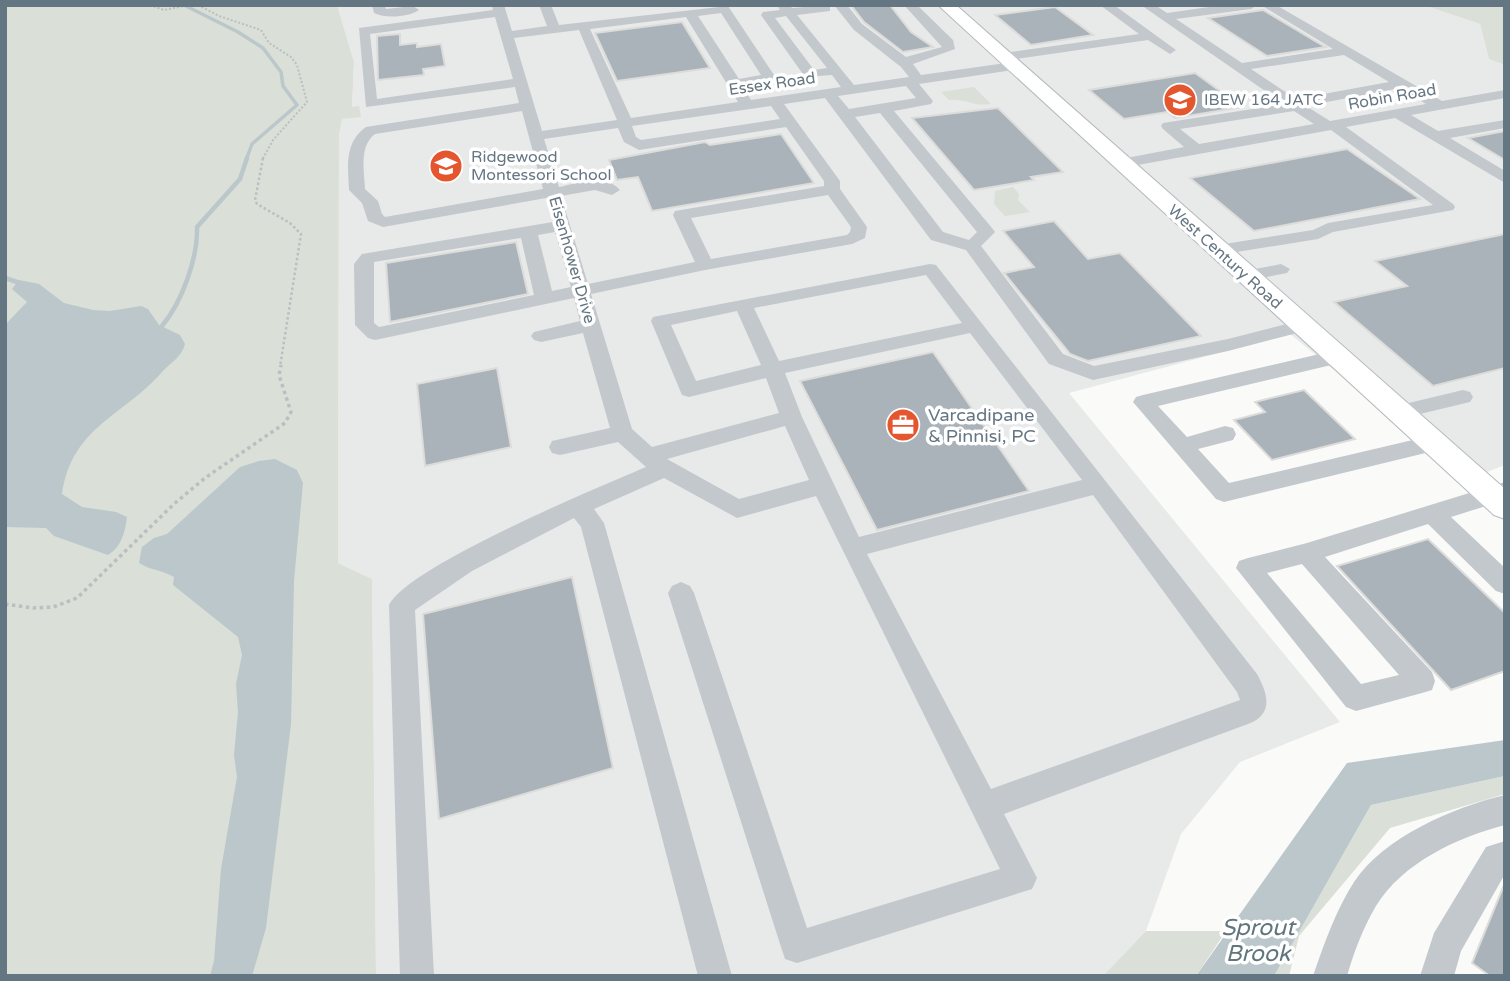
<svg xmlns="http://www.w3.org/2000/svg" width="1510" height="981" viewBox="0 0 1510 981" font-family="'Varela Round',sans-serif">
<rect width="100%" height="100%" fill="#fafaf8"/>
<path fill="#e8e9e9" d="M337 5H1423L1480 24 1489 59 1505 65V465L1469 479 1290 334 1069 393 1340 722 1240 762 1181 834 1146 931 1103 976H376L372 579 338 563 339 135 342 119 361 116 352 107 354 62Z"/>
<g fill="#dadfd7">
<path d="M5 5H337L354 62 352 107 359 106 361 117 342 119 339 135 338 563 372 579 376 976H5Z"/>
<path d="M1423 5H1505V65L1489 59 1480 24Z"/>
<path d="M974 87 991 104C972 107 967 98 949 100L941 92Z"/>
<path d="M1013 187 1019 194 1018 200 1030 212 1005 216 994 204 995 191Z"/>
<path d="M1505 776V794L1390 828 1299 936 1289 976H1274L1371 805Z"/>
<path d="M1146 931H1226L1196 976H1103Z"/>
</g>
<g fill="#bbc7cb">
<path d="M19 280 39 284 64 303 93 310 110 311 141 306 148 309 159 325 180 335 185 344C181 358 172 361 162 372 124 416 72 426 62 494L82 507 116 512 127 517C125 532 122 546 108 555L54 536 46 528 5 527V325L27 302 12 289Z"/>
<path d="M275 459 297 470 303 483 294 581 291 724 266 928 252 976H210L214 961 221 869 237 777 234 755 238 712 236 684 242 655 238 637 173 585 174 577C162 570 150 570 139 563L142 547 154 538 167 534 240 467 259 461Z"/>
<path d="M1505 740V776L1371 805 1274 976H1196L1347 763Z"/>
</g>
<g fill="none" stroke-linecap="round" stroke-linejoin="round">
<path stroke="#bbc7cb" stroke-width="3.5" d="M184 5 238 32 263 48 281 72 283 86 297 105 252 144 246 160"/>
<g stroke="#bbc7cb" stroke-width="4.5">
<path d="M5 278 17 282"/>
<path d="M162 326C182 302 198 258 197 227L240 179 247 158"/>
</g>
</g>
<g fill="#aab3b9" stroke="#dcdcda" stroke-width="2">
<path d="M851 5H890L911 32 933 47 903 52 864 22Z"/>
<path d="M1055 7 1093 35 1031 45 995 15Z"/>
<path d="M1263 10 1315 41 1326 47 1267 56 1208 18Z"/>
<path d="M682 22 710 68 617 81 595 33Z"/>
<path d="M400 34V45L417 43V47L441 44 445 66 423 69 424 75 378 80 377 36Z"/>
<path d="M1195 73 1242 107 1175 118 1167 112 1124 119 1089 90Z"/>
<path d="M998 108 1063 172 1031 177 1034 180 974 190 912 118Z"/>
<path d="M1505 131V160L1468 138Z"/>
<path d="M781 134 814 183 652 211 638 177 617 180 609 160 705 142 710 145Z"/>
<path d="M1347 149 1420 199 1254 231 1190 178Z"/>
<path d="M1054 221 1088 259 1120 253 1201 336 1088 361 1070 354 1004 273 1034 267 1003 231Z"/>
<path d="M1505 234V368L1433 386 1334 302 1407 286 1375 261Z"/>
<path d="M516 242 528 294 390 322 386 263Z"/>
<path d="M933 352 1029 491 877 530 800 381Z"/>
<path d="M497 368 511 447 425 466 417 384Z"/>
<path d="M1304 390 1355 439 1272 460 1234 420 1265 412 1255 402Z"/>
<path d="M1428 539 1505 613V671L1451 690 1337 566Z"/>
<path d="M572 577 613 768 439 819 423 614Z"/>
<path d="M1504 885 1505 976H1490L1472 963Z"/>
</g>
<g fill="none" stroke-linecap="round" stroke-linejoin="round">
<defs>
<path id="major" d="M938 5H956L1505 489V519L1494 515Z"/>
</defs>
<use href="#major" stroke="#b5babe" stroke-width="2"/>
<g stroke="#bbbfc2" stroke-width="2" stroke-dasharray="2 2" stroke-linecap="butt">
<path d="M150 5 164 10 189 5"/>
<path d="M198 5 219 16 261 30 269 43 291 57 297 65 307 102 273 140 262 160"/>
</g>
<path stroke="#bbbfc2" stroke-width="2.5" stroke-dasharray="2.5 2.5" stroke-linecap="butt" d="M263 158 255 200 257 204 290 223 301 234 280 367"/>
<path stroke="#bbbfc2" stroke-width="3.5" stroke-dasharray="3.5 3.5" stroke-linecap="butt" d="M5 604 33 608 53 607 77 598 175 503 205 478 285 423 291 412 279 375 281 365"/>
<g fill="#c3c8cc" fill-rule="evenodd">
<path d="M372 5H384L386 9 413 6 419 10C409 17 386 19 374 13Z"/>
<path d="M492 5H504L512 31 547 26 539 5H551L559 25 728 6 776 78 774 81 743 87 751 100 841 87 832 75 805 77 761 15 763 12 780 10 777 5H790L792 8 830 5V11L797 15 854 85 909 77 901 67 854 30 834 5H847L862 24 906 57 942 47 904 5H917L953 40 955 49 913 64 921 75 1013 62 1020 66 1013 70 919 84 933 101 931 104 894 111 992 228 995 232 981 246 1063 354 1094 366 1228 339 1302 320 1309 322 1312 326 1309 330 1228 351 1093 380 1049 364 966 250 931 240 825 98 784 104 840 181V189L867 227 865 238 852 244 705 270 591 294 632 429 652 447 779 413 766 378 689 397 682 395 651 321 653 317 930 264 936 265 1257 674C1268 694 1274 714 1248 724L1004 814 1037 878 1032 889 797 963 785 959 781 947 668 593 672 586 681 582 690 586 694 593 807 928 1000 869 816 496 737 518 664 478 594 509 604 523 732 976H698L581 527 574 518 472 571 415 610 434 976H400L389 605C408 566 599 487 646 467L618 442 560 455 552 453 549 447 552 441 610 428 583 333 541 342 534 340 531 336 534 332 580 321 574 298 375 340 368 338 355 325 354 264 362 254 553 222 546 198 383 227 368 221 362 203 349 190C348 166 344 143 366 127L519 103 515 87 366 107 359 28 493 10ZM721 13 761 75 739 79 698 16ZM786 16 827 68 814 70 775 18ZM495 17 513 79 377 99 370 34ZM686 17 738 102 631 118 590 29ZM579 30 617 120 542 131 514 38ZM906 86 916 98 849 109 838 96ZM771 106 780 119 641 140 636 137 632 126ZM522 111 543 189 385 217 382 214 378 201 365 189C364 170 359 146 375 134ZM880 113 977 232 969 240 943 232 855 117ZM786 127 824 181V186L675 211 673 215 695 262 588 284 561 196 595 190 612 195 620 190C605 173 578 183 559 187L544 139 618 128 624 142 639 150ZM828 195 851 227 850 232 847 235 711 259 691 218ZM555 232 571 287 552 291 538 235ZM521 238 534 295 379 327 374 323V262ZM926 275 962 323 779 361 754 308ZM737 311 761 365 696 381 671 325ZM970 333 1082 480 859 537 802 417 785 373ZM785 426 809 480 739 499 667 459ZM1093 495 1237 692 1240 700 991 789 867 554Z"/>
<path d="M1100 5H1114L1176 50 1170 54 1148 40 1003 61 996 57 1003 53 1139 34Z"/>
<path d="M1141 5H1155L1167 13 1223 5H1257L1251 9 1176 19 1242 63 1333 49 1261 5H1276L1442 101 1505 90V98L1411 115 1438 131 1505 120V128L1450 138 1505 171V183L1395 118 1346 127 1453 204 1455 207 1453 210 1333 232 1318 239 1218 255 1212 254 1209 250 1218 245 1313 230 1328 223 1433 205 1331 130 1121 168 1116 166 1113 163 1116 160 1184 147 1163 129 1161 126 1163 123 1284 104ZM1344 55 1389 82 1296 99 1251 69ZM1400 88 1426 104 1330 121 1306 106ZM1294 111 1314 124 1199 144 1180 129Z"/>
<path d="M1281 264 1290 269 1287 273 1246 281 1237 276 1240 272Z"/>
<path d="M1337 350 1344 352 1347 357 1344 362 1158 406 1187 437 1225 426 1233 428 1236 434 1233 440 1198 449 1229 483 1434 435 1442 437 1445 443 1442 449 1224 502 1216 499 1133 402 1136 397 1143 395Z"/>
<path d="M1463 390 1470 392 1473 397 1470 402 1399 419 1392 417 1388 412 1392 407Z"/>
<path d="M1505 482V500L1451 517 1505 568V594L1496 591 1428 524 1325 557 1432 672 1435 681 1432 690 1422 693 1356 711 1346 707 1236 568 1239 561 1248 558 1307 543ZM1302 564 1399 675 1361 684 1267 573Z"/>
<path d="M1505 795V825C1458 837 1402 863 1376 906 1363 928 1354 952 1347 976H1313C1324 944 1336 910 1354 882 1384 837 1454 807 1505 795Z"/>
<path d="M1505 841V874L1461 951 1454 976H1420L1434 933 1486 847Z"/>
</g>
<use href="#major" fill="#fff" fill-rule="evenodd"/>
</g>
<defs>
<symbol id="school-disc" viewBox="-11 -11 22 22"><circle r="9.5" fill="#e4572e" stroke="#fff"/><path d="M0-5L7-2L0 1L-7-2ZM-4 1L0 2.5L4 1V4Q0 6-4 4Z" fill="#fff"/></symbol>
<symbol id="office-disc" viewBox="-11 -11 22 22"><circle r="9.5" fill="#e4572e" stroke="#fff"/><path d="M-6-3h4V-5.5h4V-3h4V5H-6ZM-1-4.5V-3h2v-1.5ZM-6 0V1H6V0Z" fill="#fff"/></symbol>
</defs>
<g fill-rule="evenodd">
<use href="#school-disc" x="1161" y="81" width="38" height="38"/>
<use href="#school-disc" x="427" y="147" width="38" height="38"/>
<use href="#office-disc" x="884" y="406" width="38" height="38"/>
</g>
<g text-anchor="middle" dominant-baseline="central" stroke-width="7" stroke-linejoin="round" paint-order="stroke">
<g font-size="16" fill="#657683" stroke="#fff">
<text transform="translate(772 84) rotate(-8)">Essex Road</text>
<text transform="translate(1392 97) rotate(-10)">Robin Road</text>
<text transform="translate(1225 257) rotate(42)">West Century Road</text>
<text transform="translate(572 260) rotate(74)">Eisenhower Drive</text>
</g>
<g font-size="16" fill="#657683" stroke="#fff" text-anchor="start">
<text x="1204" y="100">IBEW 164 JATC</text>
<text x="471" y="157">Ridgewood<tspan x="471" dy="18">Montessori School</tspan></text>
</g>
<g font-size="18" fill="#657683" stroke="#fff" text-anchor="start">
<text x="928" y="415">Varcadipane<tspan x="928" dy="21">&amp; Pinnisi, PC</tspan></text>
</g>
<g font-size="23" font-style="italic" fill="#60757c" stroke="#fff">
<text x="1258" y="928">Sprout<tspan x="1258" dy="26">Brook</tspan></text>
</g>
</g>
<rect width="1510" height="981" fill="none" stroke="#657683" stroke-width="14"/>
</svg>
